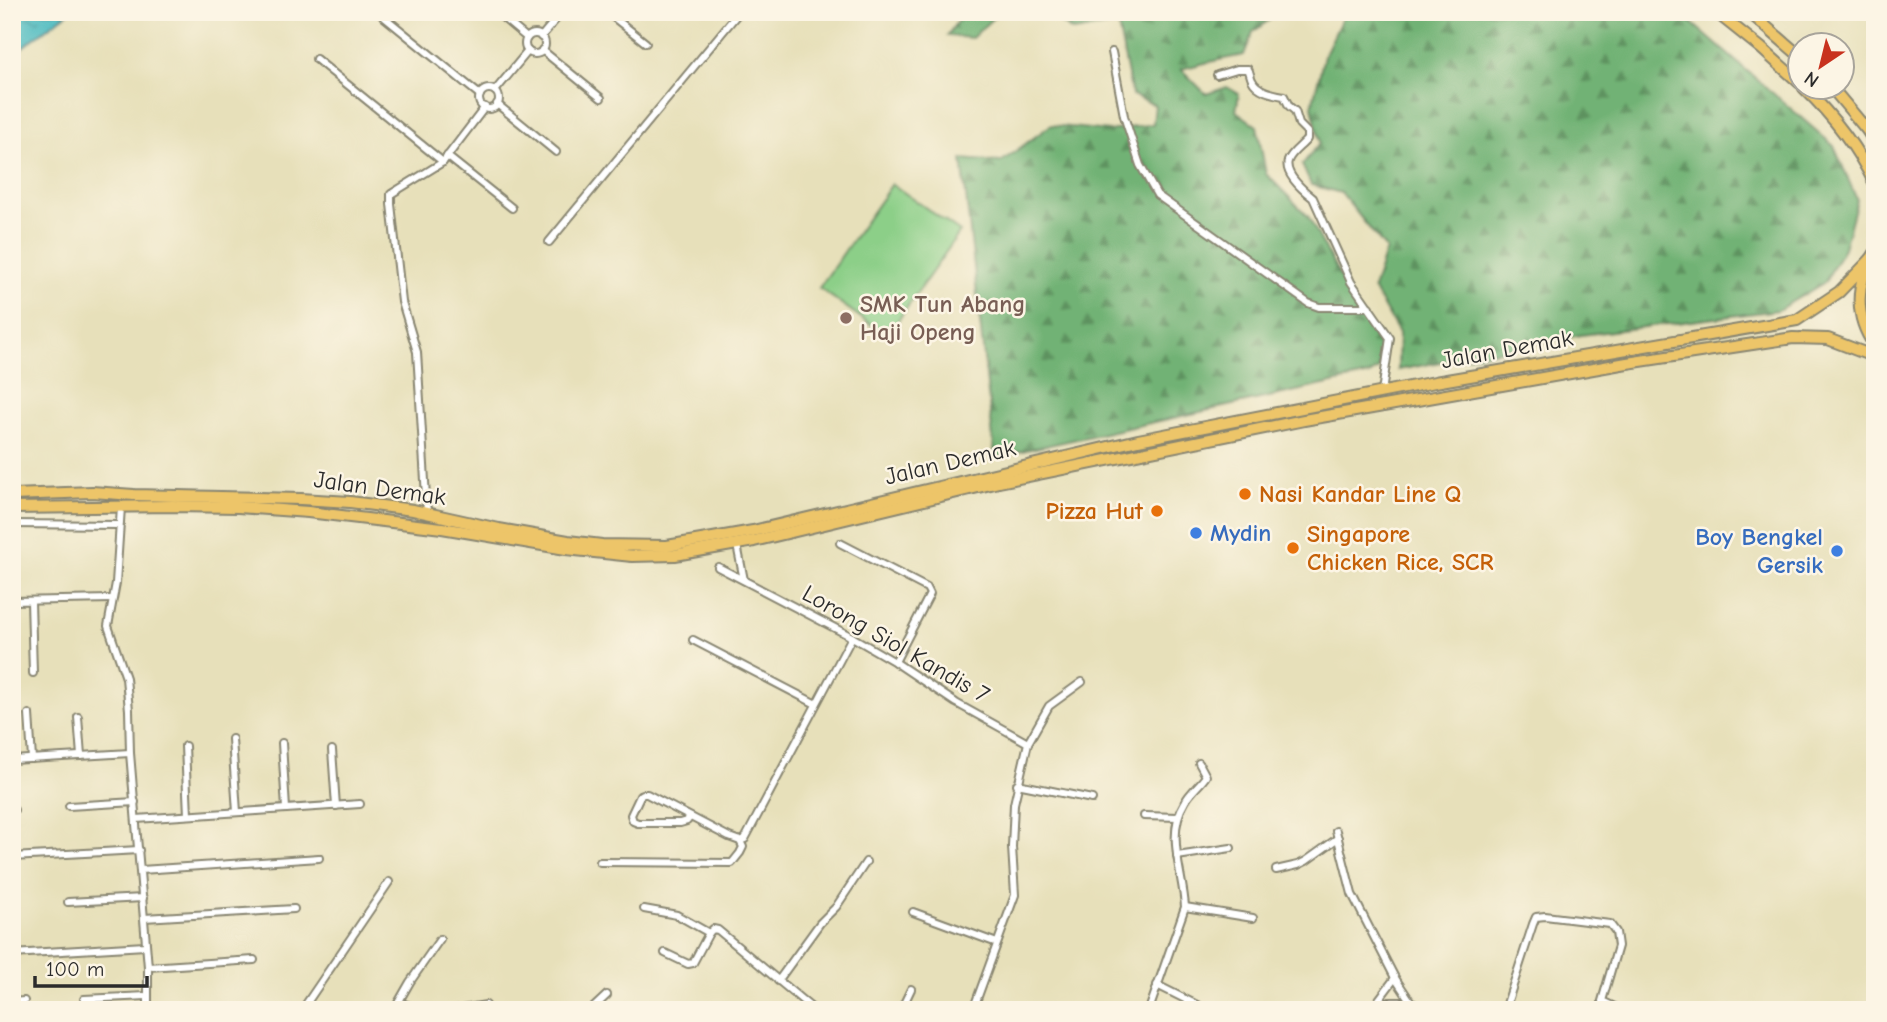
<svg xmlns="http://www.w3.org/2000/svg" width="1887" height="1022" viewBox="0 0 1887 1022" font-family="'Comic Neue',sans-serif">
<defs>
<pattern id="forest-firs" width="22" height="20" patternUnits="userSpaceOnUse" patternTransform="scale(1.75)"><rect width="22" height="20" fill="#71b274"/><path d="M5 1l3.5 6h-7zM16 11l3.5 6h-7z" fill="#5d915f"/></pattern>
<pattern id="water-ripples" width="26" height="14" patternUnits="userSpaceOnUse" patternTransform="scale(1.75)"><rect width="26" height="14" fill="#4abac0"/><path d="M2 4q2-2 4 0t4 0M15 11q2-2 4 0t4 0" fill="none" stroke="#3e979c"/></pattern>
</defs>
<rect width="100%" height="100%" fill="#fcf5e5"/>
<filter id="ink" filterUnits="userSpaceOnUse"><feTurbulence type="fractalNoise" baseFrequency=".0143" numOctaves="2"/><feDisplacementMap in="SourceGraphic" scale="14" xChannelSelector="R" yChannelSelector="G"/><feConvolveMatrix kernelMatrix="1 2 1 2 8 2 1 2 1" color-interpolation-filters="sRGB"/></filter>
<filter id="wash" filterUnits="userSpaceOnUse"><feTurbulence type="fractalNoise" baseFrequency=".00686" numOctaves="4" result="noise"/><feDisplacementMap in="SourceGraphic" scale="28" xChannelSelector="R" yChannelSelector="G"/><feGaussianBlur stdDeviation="1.57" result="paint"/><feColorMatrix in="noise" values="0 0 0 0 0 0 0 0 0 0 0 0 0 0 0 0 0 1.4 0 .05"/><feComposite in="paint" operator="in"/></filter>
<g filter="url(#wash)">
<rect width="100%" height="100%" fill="#e7e0ba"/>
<g fill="#8ccf88" stroke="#5c7d5a" stroke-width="2">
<path d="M892 184 960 232 887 336 819 288Z"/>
<path d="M1875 265V329C1864 307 1865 287 1875 265Z"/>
</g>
<g fill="url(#forest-firs)" stroke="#4e6e50" stroke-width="2">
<path d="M964 12H999L972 38 947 36Z"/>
<path d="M1045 12H1273V17L1253 32 1244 55 1209 62 1181 69 1206 94 1227 87 1239 94 1236 111 1257 126 1266 174 1308 216 1361 316 1381 345 1379 369 1369 375 995 457 962 159 1001 162 1051 125 1109 131 1153 124 1155 105 1132 95 1118 25 1072 31Z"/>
<path d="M1345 12H1679L1834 146 1857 200 1844 248 1825 282 1778 310 1581 335 1398 370 1399 333 1373 289 1386 249 1341 193 1311 185 1302 165 1320 143 1312 106 1324 56Z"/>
</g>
<path fill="url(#water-ripples)" stroke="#3a7276" stroke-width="2" d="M12 12H69L12 55Z"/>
</g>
<g filter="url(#ink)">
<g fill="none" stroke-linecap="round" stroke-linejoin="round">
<defs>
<g id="minor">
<path d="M378 12 480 95"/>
<path d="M496 12 527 38"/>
<path d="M607 12 646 43"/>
<circle cx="535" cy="44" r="10"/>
<path d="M541 37 562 12"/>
<path d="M542 50 601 98"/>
<path d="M1112 52 1124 116 1140 165 1157 195 1308 303 1319 307H1369"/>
<path d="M316 59 443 162"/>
<path d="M1217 75 1237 69H1248C1250 72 1250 76 1252 80 1257 91 1273 94 1284 96L1289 106 1295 111 1299 124 1307 132V139C1302 146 1291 152 1288 161 1284 174 1304 191 1313 198L1351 282 1390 338 1382 392"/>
<circle cx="489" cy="99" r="10"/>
<path d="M495 91 528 51"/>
<path d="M497 104 556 152"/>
<path d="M447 156 512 208"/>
<path d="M549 242 739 12"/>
<path d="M121 507 116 583 108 626 126 678 129 710 130 753 148 967V1010"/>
<path d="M427 513 417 352 402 302 391 204V194L443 162 485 107"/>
<path d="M12 524 118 525"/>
<path d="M840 543 927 588 930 594 895 662"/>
<path d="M737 545 744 580"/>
<path d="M718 567 852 637 895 662 956 703 1028 743"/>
<path d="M12 601 112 599"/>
<path d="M31 601 33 673"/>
<path d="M693 640 816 704"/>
<path d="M29 714 32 759"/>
<path d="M78 717 81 756"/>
<path d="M232 739 237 812"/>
<path d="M282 743 286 809"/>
<path d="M185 746 188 815"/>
<path d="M332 750 336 806"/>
<path d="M12 760 130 753"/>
<path d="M1017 784 1092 799"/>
<path d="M69 806 135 802"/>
<path d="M12 810H14"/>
<path d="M1144 816 1178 817"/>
<path d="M690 817 687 821 680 823H638L633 821 631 815 640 796 643 794H647L729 837 740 841"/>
<path d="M136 819 360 804"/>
<path d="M1336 831 1352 894 1395 978 1411 1002 1422 1010"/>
<path d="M740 841 745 839 852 637"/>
<path d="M1177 856 1231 848"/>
<path d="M12 857 139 850"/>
<path d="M600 862 732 863 740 853 743 847 740 841"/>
<path d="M141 870 319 858"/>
<path d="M1276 870 1298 865 1306 861 1338 838"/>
<path d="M68 902 143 898"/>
<path d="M12 907 16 906"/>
<path d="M1185 907 1253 918"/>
<path d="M644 909 677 915 709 933"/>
<path d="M913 912 997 943"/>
<path d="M144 918 294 909"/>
<path d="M665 953 688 964 693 963 709 933 713 929 718 930 814 1010"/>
<path d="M12 954 145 946"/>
<path d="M148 967 254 960"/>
<path d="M778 981 820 923 836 907 866 862"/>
<path d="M1157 985 1207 1010"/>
<path d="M84 999 147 996"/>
<path d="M12 1002 24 1001"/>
<path d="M399 1002 420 1010"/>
<path d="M1377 1002H1411"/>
<path d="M302 1010 389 882"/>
<path d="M394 1010 410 982 440 939"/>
<path d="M456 1010 486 1005"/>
<path d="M522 1010 530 1008 538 1010"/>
<path d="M591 1010 607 995"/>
<path d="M901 1010 911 989"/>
<path d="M973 1010 1015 895 1012 847 1014 804 1028 743 1049 706 1082 682"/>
<path d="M1149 1010 1185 907C1183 872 1165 834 1185 802 1190 792 1200 785 1206 776L1199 763"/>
<path d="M1367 1010 1377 1002 1395 978"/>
<path d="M1505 1010 1533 924 1536 917 1545 916 1610 924 1616 932 1618 946 1602 1001 1621 1010"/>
</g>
<g id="trunk">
<path d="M1716 12 1761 48 1800 83"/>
<path d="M1749 12 1800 56"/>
<path d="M1804 88C1832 115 1858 149 1875 184"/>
<path d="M1832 88 1867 130 1875 142"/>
<path d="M1875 253C1855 282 1854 317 1875 346"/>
<path d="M12 495 92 492 134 495 301 499 350 502 413 510 499 529 568 541 602 545 667 546 753 531 1138 440 1435 382 1797 320 1839 292 1871 259"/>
<path d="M12 508 172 506 238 507 308 512 442 528 566 549 632 556 675 555 754 541 999 482 1304 420 1627 363 1793 338 1828 339 1875 357"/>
</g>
</defs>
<use href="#minor" stroke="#898672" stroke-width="10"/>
<use href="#trunk" stroke="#898672" stroke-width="14"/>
<use href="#minor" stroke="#fff" stroke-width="6"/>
<use href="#trunk" stroke="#edc569" stroke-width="10"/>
</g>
</g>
<circle fill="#8d6e63" stroke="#fcf5e5" stroke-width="2.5" cx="846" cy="318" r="7"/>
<g fill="#e8710a" stroke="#fcf5e5" stroke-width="2.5">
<circle cx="1245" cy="494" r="7"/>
<circle cx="1157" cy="511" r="7"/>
<circle cx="1293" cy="548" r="7"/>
</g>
<g fill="#3f7fe0" stroke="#fcf5e5" stroke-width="2.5">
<circle cx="1196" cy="533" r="7"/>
<circle cx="1837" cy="551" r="7"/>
</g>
<g text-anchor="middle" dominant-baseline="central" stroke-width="5" stroke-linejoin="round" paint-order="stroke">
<g font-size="24" font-weight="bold" fill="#785e54" stroke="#fcf5e5" text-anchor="start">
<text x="860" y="304">SMK Tun Abang<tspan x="860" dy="28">Haji Openg</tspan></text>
</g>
<g font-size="24" fill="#2b2b2b" stroke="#fcf5e5">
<text transform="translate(1507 349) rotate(-10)">Jalan Demak</text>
<text transform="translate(950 462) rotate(-13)">Jalan Demak</text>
<text transform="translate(380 488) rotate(8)">Jalan Demak</text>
<text transform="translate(896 644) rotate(30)">Lorong Siol Kandis 7</text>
</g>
<g font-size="24" font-weight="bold" fill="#c56008" stroke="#fcf5e5" text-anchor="start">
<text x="1259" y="494">Nasi Kandar Line Q</text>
<text x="1143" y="511" text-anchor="end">Pizza Hut</text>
<text x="1307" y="534">Singapore<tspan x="1307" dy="28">Chicken Rice, SCR</tspan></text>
</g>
<g font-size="24" font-weight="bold" fill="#366cbe" stroke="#fcf5e5" text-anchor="start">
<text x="1210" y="533">Mydin</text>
<text x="1823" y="537" text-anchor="end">Boy Bengkel<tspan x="1823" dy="28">Gersik</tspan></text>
</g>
</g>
<rect width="1887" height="1022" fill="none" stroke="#fcf5e5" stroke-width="42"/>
<g transform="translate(1821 66) rotate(215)"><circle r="33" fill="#fcf5e5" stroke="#a8a49b" stroke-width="2"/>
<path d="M0-5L12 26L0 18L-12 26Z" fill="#c8321e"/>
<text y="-10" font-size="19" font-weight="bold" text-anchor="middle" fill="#2b2b2b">N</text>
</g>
<path d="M35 976v10h112v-10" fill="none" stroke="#2b2b2b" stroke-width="3.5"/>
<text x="46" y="976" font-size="21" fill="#2b2b2b" stroke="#fcf5e5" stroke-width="5" paint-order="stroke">100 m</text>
</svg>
